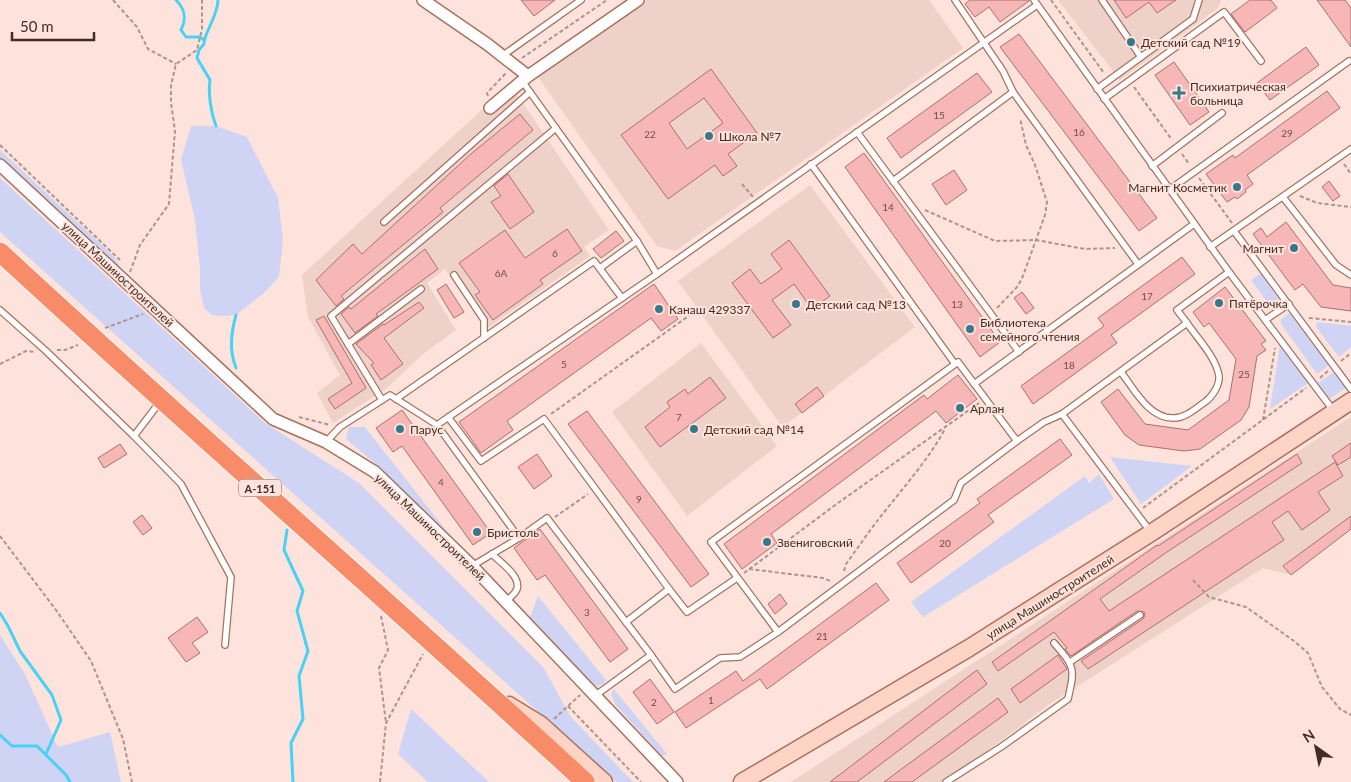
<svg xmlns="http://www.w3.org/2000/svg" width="1351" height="782" viewBox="0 0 1351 782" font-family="Lato,sans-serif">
<rect width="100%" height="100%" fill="#fde3db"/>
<g fill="#eed1c8">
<path d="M643 0H929L963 48 675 251 657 246 536 74Z"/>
<path d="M1058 0H1221L1218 8 1120 80Z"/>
<path d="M510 84 609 230 584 247 590 256 486 329 445 269 427 283 456 330 423 354 387 388 333 423 317 393 340 375 308 317 302 275Z"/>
<path d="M810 185 915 327 788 423 780 424 678 281Z"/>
<path d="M701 343 777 446 687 516 612 412Z"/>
<path d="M1351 417V530L1287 574 1263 568 1048 705 947 782H791Z"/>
</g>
<g fill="#d0d4f4">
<path d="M191 126H216L247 137 278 198 283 240 279 277 264 293 236 315 223 316 212 315 204 308 200 290V268L195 220 181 160Z"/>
<path d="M0 150 114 256 127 278 0 160Z"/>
<path d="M0 178 265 423 359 483 544 668 570 716 633 782H617L0 232Z"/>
<path d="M1261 273 1281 302 1274 307 1269 305 1251 280Z"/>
<path d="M1290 313 1329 365 1317 374 1281 324V319Z"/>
<path d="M1317 322 1351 326V347L1339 357 1316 327Z"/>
<path d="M1280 345 1308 383 1270 409Z"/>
<path d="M1334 372 1346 388 1329 399 1318 383Z"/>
<path d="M349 427H365L452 538 448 539 405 497 384 471 346 439Z"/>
<path d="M1110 457 1192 466 1141 504Z"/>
<path d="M1099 474 1114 499 923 617 911 602 1085 476 1089 483Z"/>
<path d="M538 596 606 680 602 685 595 686 529 620Z"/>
<path d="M0 635 25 674 58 747 110 732 121 782H0Z"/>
<path d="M614 689 667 754 662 756 615 704 611 693Z"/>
<path d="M411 709 489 782H428L398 754Z"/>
</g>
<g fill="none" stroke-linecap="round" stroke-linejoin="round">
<g stroke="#49d2f5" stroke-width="3">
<path d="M176 0C185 9 187 18 181 30L186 37H200L204 40"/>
<path d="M216 126C211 113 208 94 210 80L197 58 199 50 204 44C203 35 218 16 218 0"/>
<path d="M236 368C229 350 231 333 236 315"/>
<path d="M287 530 284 550 303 591 297 611 308 651 299 676 303 719 291 743 293 782"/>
<path d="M0 613 8 626 20 651 52 695 61 720 46 754"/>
<path d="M0 735 12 746H37L66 775 70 782"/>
</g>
</g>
<g fill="#f7b7b7" stroke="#ab6f70" fill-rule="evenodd">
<path d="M521 0H555L534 16Z"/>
<path d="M970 0H1029V1L1000 22 989 7 975 17 965 4Z"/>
<path d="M1114 0H1176L1157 13 1149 2 1126 18Z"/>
<path d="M1250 0H1271L1277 8 1245 32 1231 14Z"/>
<path d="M1317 0H1345L1351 8V47Z"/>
<path d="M1019 34 1157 218 1139 231 1000 47Z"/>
<path d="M1306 47 1319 65 1270 100 1257 83Z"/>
<path d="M1174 62 1209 112 1190 125 1155 75Z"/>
<path d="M711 69 757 133 728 154 737 166 723 176 715 165 668 199 621 135ZM704 98 723 123 687 149 669 123Z"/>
<path d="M977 73 992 92 901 158 887 138Z"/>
<path d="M1327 91 1340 108 1247 175 1253 184 1245 190 1246 192 1237 199 1235 197 1227 202 1206 174 1233 155 1235 158Z"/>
<path d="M520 114 533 130 440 208 443 212 341 296 344 299 336 306 316 280 353 244 362 254 472 153Z"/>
<path d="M864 153 1000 342 980 357 845 167Z"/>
<path d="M954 170 967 190 946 205 932 184Z"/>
<path d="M508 174 534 212 510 229 491 202 501 196 494 186Z"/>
<path d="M1329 181 1340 196 1333 201 1322 187Z"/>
<path d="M1286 222 1333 285 1351 288V311L1321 307 1303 284 1295 290 1253 234 1261 228 1267 237Z"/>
<path d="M567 229 582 251 540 280 543 284 493 320 475 295 480 292 459 263 505 230 525 258Z"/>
<path d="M616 231 624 241 601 258 593 249Z"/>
<path d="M789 240 830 296 812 309 794 284 772 300 791 325 773 338 732 283 750 269 761 284 782 269 771 254Z"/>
<path d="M425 249 438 269 376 314 378 316 355 333 341 314 349 307 351 309Z"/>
<path d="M1182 257 1195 274 1111 335 1117 343 1033 404 1021 386 1104 326 1098 318Z"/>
<path d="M446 284 464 312 454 318 437 290Z"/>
<path d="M654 284 678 319 661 331 651 318 507 421 513 430 481 453 459 422Z"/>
<path d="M1225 287 1266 341 1261 344 1266 350 1257 356 1249 407 1241 420 1200 449 1184 451 1139 445 1125 435 1101 402 1118 389 1145 424 1188 430 1229 400 1236 359 1209 323 1204 327 1193 312Z"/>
<path d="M1022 292 1034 308 1026 314 1014 298Z"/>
<path d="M419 302 424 308 384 338 403 364 381 380 371 365 374 363 356 344 383 324 384 325Z"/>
<path d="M324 316 366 388 335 409 328 399 352 383 316 320Z"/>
<path d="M958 375 977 399 946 423 936 411 771 534 777 543 742 569 724 544 924 395 927 399Z"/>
<path d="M710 377 726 398 660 447 645 427 670 407 667 402 685 389 688 394Z"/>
<path d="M817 387 824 396 802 413 795 404Z"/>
<path d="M402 410 491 533 473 545 402 446 393 452 376 428Z"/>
<path d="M587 411 709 574 691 587 568 424Z"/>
<path d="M1060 439 1072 455 988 515 994 522 911 583 897 563 980 503 977 499Z"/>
<path d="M1351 443V457L1338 465 1332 456Z"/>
<path d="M120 444 127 454 104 468 98 458Z"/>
<path d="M537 454 552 476 534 489 518 467Z"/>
<path d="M1297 454 1302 463 1167 552 1100 599 1109 611 1335 462 1343 476 1318 492 1330 510 1302 530 1288 511 1272 522 1284 540 1088 669 1081 661 1143 619 1145 615 1144 612 1137 611 1071 656 1065 649 1067 648 1054 632 998 671 992 662 1157 545 1158 546Z"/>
<path d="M142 515 152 528 143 535 133 522Z"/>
<path d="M1351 516V529L1291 575 1283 566Z"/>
<path d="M540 529 628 649 610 662 545 575 537 580 514 548Z"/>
<path d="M876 583 889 600 767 689 760 679 686 728 675 712 736 671 743 681Z"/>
<path d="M780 594 787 604 775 614 768 604Z"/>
<path d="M197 617 208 632 192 643 200 653 186 662 168 638Z"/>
<path d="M1058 655 1067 669 1020 703 1011 689Z"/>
<path d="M977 670 987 684 857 782H830Z"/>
<path d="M650 679 674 712 657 724 633 692Z"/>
<path d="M998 698 1008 712 912 782H884Z"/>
</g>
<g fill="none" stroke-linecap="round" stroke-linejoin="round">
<defs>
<g id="service">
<path d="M955 0 1003 71 1013 92 1138 264"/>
<path d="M1034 0 1229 272 1333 410"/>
<path d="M1102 0 1141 57"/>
<path d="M502 56 581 0"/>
<path d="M522 81 637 241 600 268"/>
<path d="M1097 89 1193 19 1199 0"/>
<path d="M1104 99 1224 12 1261 61"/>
<path d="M857 132 1019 352"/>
<path d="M811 164 955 364"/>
<path d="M1152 166 1222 113"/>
<path d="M893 181 1013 92"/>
<path d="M1169 190 1349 61"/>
<path d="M1283 197 1336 265 1351 275"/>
<path d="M384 222 530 92"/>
<path d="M1234 231 1351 389"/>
<path d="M637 241 657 274"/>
<path d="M1210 247 1351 149"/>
<path d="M454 275 484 320V338"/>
<path d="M0 310 46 351 134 436"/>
<path d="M1265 320 1289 304"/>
<path d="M348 344 421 289"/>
<path d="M1121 372C1134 389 1149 419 1174 418 1186 418 1196 408 1205 402 1212 397 1220 385 1219 376 1216 357 1197 338 1187 323"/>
<path d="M974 384 1194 224"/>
<path d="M396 399 594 261 622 298"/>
<path d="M382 400 331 316 556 128"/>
<path d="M159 403 134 436 181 484 231 577 225 645"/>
<path d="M1062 414 1187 323 1177 310 1229 272"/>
<path d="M448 417 481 461 544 419 669 589 626 622"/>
<path d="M437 425 519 538"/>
<path d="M326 442 340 427 390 395 437 425 657 274 1037 5"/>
<path d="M492 554C500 562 521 576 517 589 515 594 510 598 506 601"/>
<path d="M472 566 519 538 547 518 651 655"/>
<path d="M669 589 687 612 737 578"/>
<path d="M778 632 954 500 961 483 1017 441"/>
<path d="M1070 662 1140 615"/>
<path d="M596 695 651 655 675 689 720 658 740 657 778 632 711 542 958 362 1017 441 1044 422 1062 414 1150 531"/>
<path d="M946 782 1001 747 1068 699C1075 668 1075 667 1054 643"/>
</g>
<g id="minor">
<path d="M423 0 487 44 528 76"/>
<path d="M490 108 528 76 638 0"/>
<path d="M0 165 273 419 326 442 375 472 472 566 677 782"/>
</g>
<g id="secondary">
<path d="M509 705 540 724 604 782"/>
<path d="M742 782 969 648 1151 533 1351 401"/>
</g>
<path id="trunk" d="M0 252C193 431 392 604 585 782"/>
</defs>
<use href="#service" stroke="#a9715f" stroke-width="8"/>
<use href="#minor" stroke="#a9715f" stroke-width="14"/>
<use href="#secondary" stroke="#a9715f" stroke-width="19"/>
<use href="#trunk" stroke="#fff" stroke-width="21"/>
<g stroke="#ad948c" stroke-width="2" stroke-dasharray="4 2.5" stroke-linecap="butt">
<path d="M113 0 137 27 148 49 176 64"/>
<path d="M1051 0 1104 73"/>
<path d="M522 58 607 0"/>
<path d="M1134 87 1172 140"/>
<path d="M488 96 487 93 506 73"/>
<path d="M0 145 120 260"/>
<path d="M1182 154 1189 164"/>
<path d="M1344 164 1351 174"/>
<path d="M1199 178 1232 223"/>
<path d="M742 184 753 197"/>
<path d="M1300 196 1317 203 1351 207"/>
<path d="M925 210 995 241 1036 240 1085 249 1115 248"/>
<path d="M130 272 140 245 169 204 175 131 171 103V85L176 64 197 50 202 29V0"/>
<path d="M997 308 1018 286 1023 276 1045 215 1047 202 1035 165 1026 145 1020 118"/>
<path d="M1309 318 1351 322"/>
<path d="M105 328 143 314"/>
<path d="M57 350H65L78 345"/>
<path d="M1341 361 1351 353"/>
<path d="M0 364 26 351 35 352"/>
<path d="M1320 378 1328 371"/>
<path d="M551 414 690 315"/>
<path d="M299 417 330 425"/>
<path d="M1263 420 1275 348"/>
<path d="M1143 508 1306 388"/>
<path d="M555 517 588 494"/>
<path d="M0 536 56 610 91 661 123 739 132 782"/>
<path d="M749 569 823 578 830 581"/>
<path d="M844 571 846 564C857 549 867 534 878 520 901 490 927 462 945 429"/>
<path d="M744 573 838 503 979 403"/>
<path d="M1193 580 1209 597 1246 607 1294 641 1308 653 1322 687 1340 709 1351 715"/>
<path d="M381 616 388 650 379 668 386 723"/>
<path d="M568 706 641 782"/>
<path d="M554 719 580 695"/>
<path d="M380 782 386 723 423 654"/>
</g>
<use href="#service" stroke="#fff" stroke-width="5.5"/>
<use href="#minor" stroke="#fff" stroke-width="11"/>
<use href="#secondary" stroke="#fdd4c6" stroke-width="16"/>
<use href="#trunk" stroke="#f88c68" stroke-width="19"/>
</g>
<g fill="#37788b" stroke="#fde3db" stroke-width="2">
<circle cx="1131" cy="42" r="5"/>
<path d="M1176.5 85.5h5v5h5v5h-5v5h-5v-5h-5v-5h5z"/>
<circle cx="709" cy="136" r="5"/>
<circle cx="1237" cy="187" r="5"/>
<circle cx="1294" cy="248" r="5"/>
<circle cx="1219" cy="303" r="5"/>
<circle cx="796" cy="304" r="5"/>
<circle cx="659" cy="309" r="5"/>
<circle cx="970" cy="329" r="5"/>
<circle cx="960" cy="408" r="5"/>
<circle cx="400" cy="429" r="5"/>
<circle cx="694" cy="429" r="5"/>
<circle cx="477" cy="532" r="5"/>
<circle cx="767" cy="542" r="5"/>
</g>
<g text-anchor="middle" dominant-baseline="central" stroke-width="4" stroke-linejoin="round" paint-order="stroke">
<g font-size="10" fill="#714f49">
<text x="939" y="115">15</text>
<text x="1079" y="132">16</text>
<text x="1287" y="133">29</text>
<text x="650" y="134">22</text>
<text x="888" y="207">14</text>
<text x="555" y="253">6</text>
<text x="501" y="273">6А</text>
<text x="1147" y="296">17</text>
<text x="957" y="304">13</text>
<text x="564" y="364">5</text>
<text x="1069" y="365">18</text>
<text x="1244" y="374">25</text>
<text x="679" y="417">7</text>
<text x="441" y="482">4</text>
<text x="639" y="499">9</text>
<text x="945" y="543">20</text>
<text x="587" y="612">3</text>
<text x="822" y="636">21</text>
<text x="711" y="700">1</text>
<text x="654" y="702">2</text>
</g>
<rect fill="#fde3db" stroke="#7c635b" stroke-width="1" x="239" y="479.5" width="42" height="17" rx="4"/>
<g font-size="11" font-weight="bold" fill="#442c24">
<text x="260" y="488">А-151</text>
</g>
<g font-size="12" fill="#442c24" stroke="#fde3db" text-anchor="start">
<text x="1141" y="42">Детский сад №19</text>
<text x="1190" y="86">Психиатрическая<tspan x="1190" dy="14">больница</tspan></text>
<text x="719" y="136">Школа №7</text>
<text x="1227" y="187" text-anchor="end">Магнит Косметик</text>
<text x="1284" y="248" text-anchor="end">Магнит</text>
<text x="1229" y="303">Пятёрочка</text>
<text x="806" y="304">Детский сад №13</text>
<text x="669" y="309">Канаш 429337</text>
<text x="980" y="322">Библиотека<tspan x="980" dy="14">семейного чтения</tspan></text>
<text x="970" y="408">Арлан</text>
<text x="410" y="429">Парус</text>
<text x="704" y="429">Детский сад №14</text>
<text x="487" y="532">Бристоль</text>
<text x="777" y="542">Звениговский</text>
</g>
<g font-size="12" fill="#442c24" stroke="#fde3db">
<text transform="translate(118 274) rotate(43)">улица Машиностроителей</text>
<text transform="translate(430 527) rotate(44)">улица Машиностроителей</text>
<text transform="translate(1050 597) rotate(-32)">улица Машиностроителей</text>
</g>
</g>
<g transform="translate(1316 747) rotate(327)" stroke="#fde3db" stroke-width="4" paint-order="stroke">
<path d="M0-4L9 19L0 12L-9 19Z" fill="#442c24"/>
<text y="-8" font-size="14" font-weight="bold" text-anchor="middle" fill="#442c24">N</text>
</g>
<path d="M12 32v8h82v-8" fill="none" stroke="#442c24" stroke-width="2.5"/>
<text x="20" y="32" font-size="15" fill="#442c24" stroke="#fde3db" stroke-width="4" paint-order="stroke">50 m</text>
</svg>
